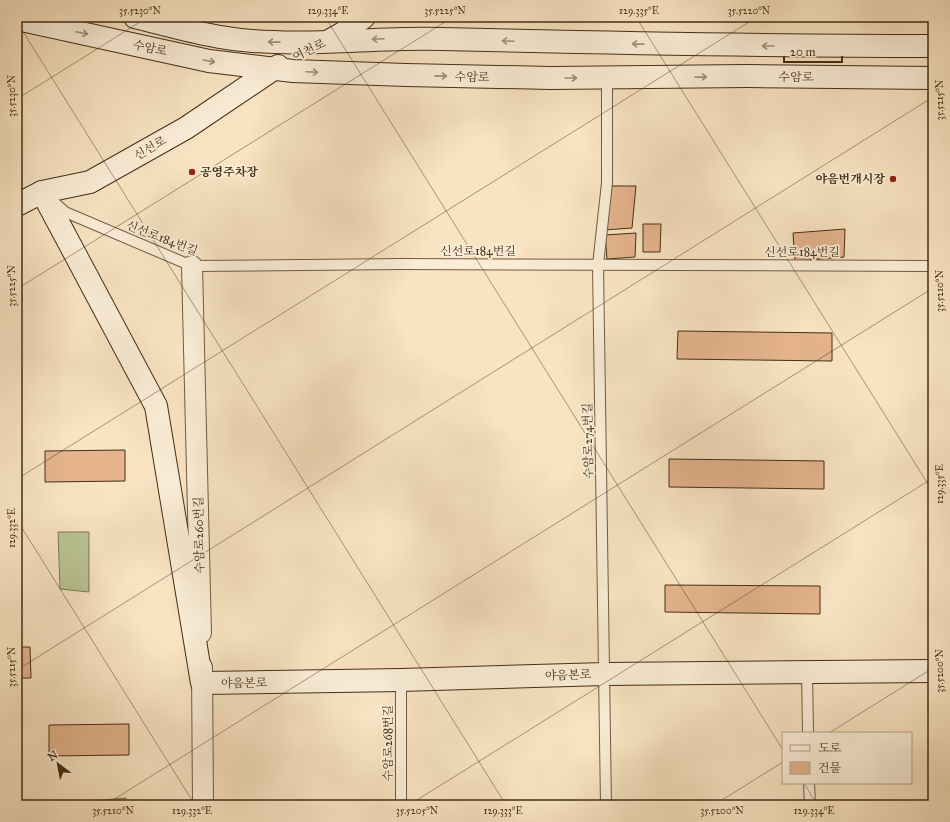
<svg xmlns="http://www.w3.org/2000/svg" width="950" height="822" viewBox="0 0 950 822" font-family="'IM FELL Great Primer','Noto Serif KR',serif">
<rect width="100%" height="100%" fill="#f8e3c2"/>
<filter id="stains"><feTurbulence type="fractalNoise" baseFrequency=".005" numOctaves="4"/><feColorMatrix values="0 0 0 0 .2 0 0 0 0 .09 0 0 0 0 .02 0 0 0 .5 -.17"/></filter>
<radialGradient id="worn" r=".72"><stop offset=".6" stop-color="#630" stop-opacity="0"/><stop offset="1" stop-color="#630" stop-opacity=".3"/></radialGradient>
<g fill="#bac495" stroke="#7f7954">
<path d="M58 532H89V592L60 589Z"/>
<path d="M126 798V805H89L90 801Z"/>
</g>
<g fill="#e5b48d" stroke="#442e14">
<path d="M610 186H636L632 228 604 230Z"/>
<path d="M643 224H661L660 252H643Z"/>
<path d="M845 229 844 257 795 261 793 233Z"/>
<path d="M636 233 635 257 607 259 605 235Z"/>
<path d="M678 331 832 333V361L677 359Z"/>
<rect x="17" y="409" width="4" height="31"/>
<path d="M125 450V481L45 482V451Z"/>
<path d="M669 459 824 461V489L669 487Z"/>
<path d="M665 585 820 586V614L665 612Z"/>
<path d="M17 647H30L31 678H17Z"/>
<path d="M129 724V755L49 756V725Z"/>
</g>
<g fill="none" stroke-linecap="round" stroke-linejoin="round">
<defs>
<g id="lane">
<path d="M55 203 65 212 192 266 401 264 933 266"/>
<path d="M807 672 808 733"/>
<path d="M401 680V805"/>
<path d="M809 783 810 805"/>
<path d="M606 805 598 265 607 183V78"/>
</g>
<g id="street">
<path d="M192 266 201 633"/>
<path d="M202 667 203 805"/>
</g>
<g id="secondary">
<path d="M135 17C172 26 215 39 253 41 316 46 379 37 442 39 606 43 769 46 933 46"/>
<path d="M17 19 209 61 293 71 406 75 551 78 747 76 933 78"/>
<path d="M329 41 343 33 364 17"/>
<path d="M42 192 156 406 202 683 401 680 605 674 933 671"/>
<path d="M17 205 42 192 90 182 186 128 278 66"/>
</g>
</defs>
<use href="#lane" stroke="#715b40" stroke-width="12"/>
<use href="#street" stroke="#715b40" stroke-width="22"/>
<use href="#secondary" stroke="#442e14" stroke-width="24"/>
<use href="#lane" stroke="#faedd7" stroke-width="10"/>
<use href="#street" stroke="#faedd7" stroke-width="20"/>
<use href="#secondary" stroke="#faedd7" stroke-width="22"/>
</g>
<defs><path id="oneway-shaft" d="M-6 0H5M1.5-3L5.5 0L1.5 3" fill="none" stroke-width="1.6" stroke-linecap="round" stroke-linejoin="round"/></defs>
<g stroke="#9f8e76">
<use href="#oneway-shaft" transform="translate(82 33) rotate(12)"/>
<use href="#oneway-shaft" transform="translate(378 39) rotate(177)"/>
<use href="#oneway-shaft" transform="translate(508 41) rotate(-178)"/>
<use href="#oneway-shaft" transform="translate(274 42) rotate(-179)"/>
<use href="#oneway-shaft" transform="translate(638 44) rotate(-179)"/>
<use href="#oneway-shaft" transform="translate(768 46) rotate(-180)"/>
<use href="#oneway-shaft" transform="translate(209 61) rotate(10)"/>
<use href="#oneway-shaft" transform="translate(312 72) rotate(3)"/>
<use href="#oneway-shaft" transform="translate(441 76) rotate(1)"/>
<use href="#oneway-shaft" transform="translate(701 77) rotate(-1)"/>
<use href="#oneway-shaft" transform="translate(571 78)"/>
</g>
<path fill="none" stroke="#442e14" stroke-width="1" stroke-opacity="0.45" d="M325 17 783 750M636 17 933 492M17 22 506 805M17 99 148 17M17 289 453 17M17 479 757 17M17 520 195 805M17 670 933 97M829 733 933 668M804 783 817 805M105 805 933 288M409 805 933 478M714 805 783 762"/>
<g fill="#8f2418" stroke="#faedd7" stroke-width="1.5">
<circle cx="192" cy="172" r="4"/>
<circle cx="893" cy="179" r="4"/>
</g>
<g text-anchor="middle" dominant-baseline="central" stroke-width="3.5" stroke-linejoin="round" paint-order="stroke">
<g font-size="12" fill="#442e14" stroke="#faedd7">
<text transform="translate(150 48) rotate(12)">수암로</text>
<text transform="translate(309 50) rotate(-26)">여천로</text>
<text transform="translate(472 77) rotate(1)">수암로</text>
<text x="796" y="77">수암로</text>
<text transform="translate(150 148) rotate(-30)">신선로</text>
<text transform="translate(162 238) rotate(21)">신선로184번길</text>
<text x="478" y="251">신선로184번길</text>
<text x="802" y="252">신선로184번길</text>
<text transform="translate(588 441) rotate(-91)">수암로274번길</text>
<text transform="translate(199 535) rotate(-91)">수암로260번길</text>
<text transform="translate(568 675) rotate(-2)">야음본로</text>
<text transform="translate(244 683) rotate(-1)">야음본로</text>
<text transform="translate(388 743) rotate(-90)">수암로268번길</text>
</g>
<g font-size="12" font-weight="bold" fill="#442e14" stroke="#faedd7" text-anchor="start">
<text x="200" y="172">공영주차장</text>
<text x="885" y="179" text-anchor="end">야음번개시장</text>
</g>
</g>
<rect width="950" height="822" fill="none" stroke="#f8e3c2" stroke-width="44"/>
<rect x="782" y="732" width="130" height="52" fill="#faedd7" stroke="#b1a189"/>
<rect x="790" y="745" width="20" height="6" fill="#faedd7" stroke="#b1a189"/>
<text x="818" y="752" font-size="12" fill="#442e14">도로</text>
<rect x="790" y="762" width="20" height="12" fill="#e5b48d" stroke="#b1a189"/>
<text x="818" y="772" font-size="12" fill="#442e14">건물</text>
<g transform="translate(58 764) rotate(328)" stroke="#faedd7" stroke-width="3" paint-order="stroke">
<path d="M0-3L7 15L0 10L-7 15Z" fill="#442e14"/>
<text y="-6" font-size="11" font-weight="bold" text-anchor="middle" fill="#442e14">N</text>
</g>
<path d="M784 56v6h58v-6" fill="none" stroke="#442e14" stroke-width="2"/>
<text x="790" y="56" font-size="12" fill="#442e14" stroke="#faedd7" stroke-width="3" paint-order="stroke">20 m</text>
<rect x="22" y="22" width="906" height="778" fill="none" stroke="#442e14" stroke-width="1.5"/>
<g font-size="10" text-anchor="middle" fill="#442e14">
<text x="140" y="14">35.5230°N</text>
<text x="328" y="14">129.334°E</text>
<text x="445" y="14">35.5225°N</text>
<text x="639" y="14">129.335°E</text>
<text x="749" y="14">35.5220°N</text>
<text transform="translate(11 96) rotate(-90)" y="4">35.5230°N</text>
<text transform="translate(939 100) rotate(-90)" y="4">35.5215°N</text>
<text transform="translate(11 286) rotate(-90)" y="4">35.5225°N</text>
<text transform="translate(939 291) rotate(-90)" y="4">35.5210°N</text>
<text transform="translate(939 484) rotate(-90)" y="4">129.335°E</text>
<text transform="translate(11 528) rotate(-90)" y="4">129.332°E</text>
<text transform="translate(11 667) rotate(-90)" y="4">35.5215°N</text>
<text transform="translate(939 671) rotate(-90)" y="4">35.5200°N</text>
<text x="113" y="814">35.5210°N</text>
<text x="192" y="814">129.332°E</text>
<text x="417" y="814">35.5205°N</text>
<text x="503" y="814">129.333°E</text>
<text x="722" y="814">35.5200°N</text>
<text x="814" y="814">129.334°E</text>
</g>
<rect width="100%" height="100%" filter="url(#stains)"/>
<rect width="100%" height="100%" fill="url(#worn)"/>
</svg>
